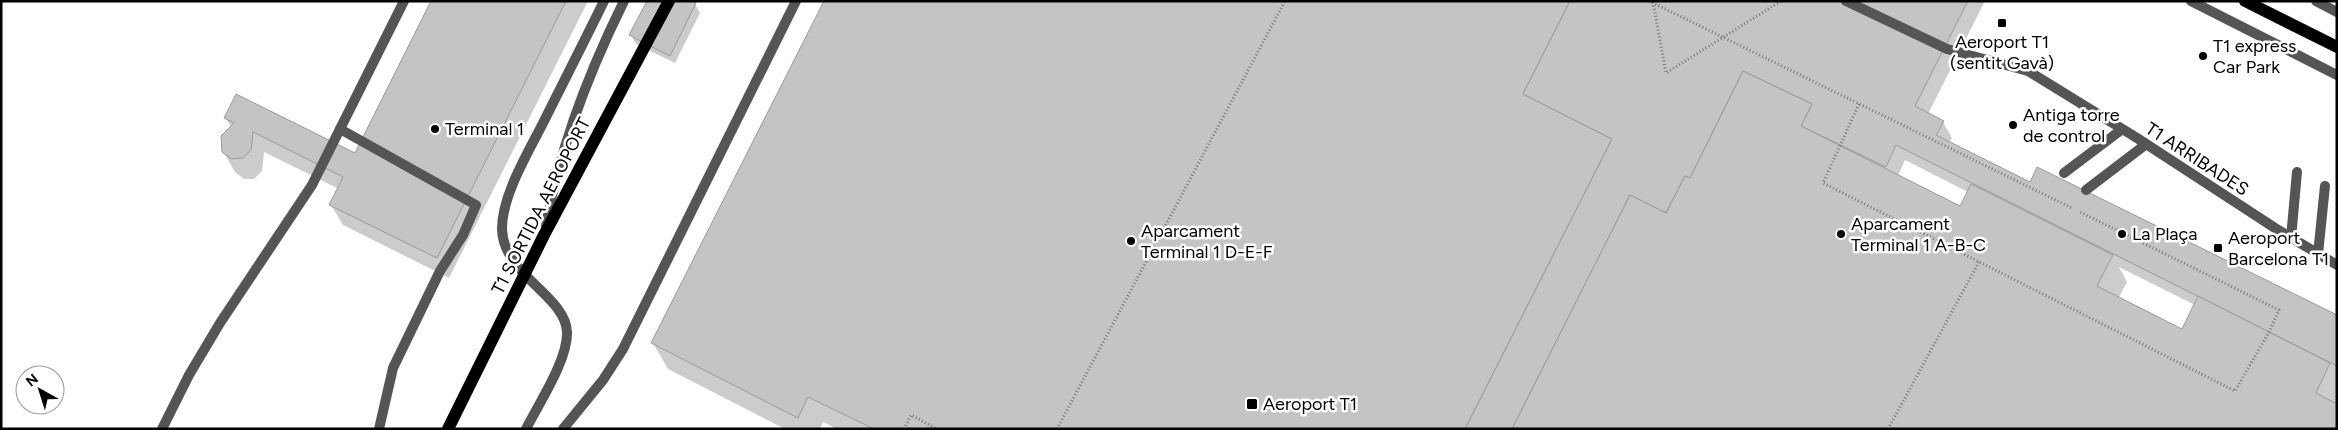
<svg xmlns="http://www.w3.org/2000/svg" width="2338" height="430" viewBox="0 0 2338 430" font-family="Figtree,sans-serif">
<rect width="100%" height="100%" fill="#fff"/>
<g fill="#0003" fill-rule="evenodd">
<path d="M433 1H588L449 278 343 225 331 205 339 189 264 152 262 171 254 179H244L235 172 223 151 231 127 226 118 356 155Z"/>
<path d="M826 1H1985L1928 114 1943 122 1952 138 1949 143 2030 183 2337 317V429H837L823 422 820 429H785L668 369 653 343ZM1905 160 1968 192 1961 207 1898 176ZM2119 267 2195 305 2182 331 2118 299 2127 282Z"/>
<path d="M695 4 700 13 675 63 636 44 631 35Z"/>
</g>
<g fill="#c4c4c4" stroke="#999">
<path d="M431 1H566L437 258 329 205 343 177 253 132 251 150 243 158 231 159 222 152 221 136 234 123 224 118 236 94 355 153Z"/>
<path d="M647 1H692L696 3 670 56 629 35Z"/>
<path d="M824 1H1570L1523 94 1612 139 1465 429H874L808 397 798 418 651 343Z"/>
<path d="M1570 1H1968L1915 106 1944 121 1936 135 2030 182 2037 167 2337 315V366L1896 145 1886 167 1801 126 1812 104 1743 71 1690 178 1685 176 1666 213 1630 195 1512 429H1465L1612 139 1523 94Z"/>
<path d="M1743 71 1812 104 1801 126 1960 206 1971 184 2113 255 2097 286 2182 329 2198 296 2330 363 2316 393 2337 404V429H1512L1630 195 1666 213 1685 176 1690 178Z"/>
</g>
<g fill="none" stroke-linecap="round" stroke-linejoin="round">
<g stroke="#777" stroke-width="3" stroke-dasharray="1 2.5" stroke-linecap="butt">
<path d="M1649 1 2072 208"/>
<path d="M1653 2 1666 73 1781 1"/>
<path d="M1859 104 1823 183 2235 391 2269 332 2279 310 2080 212"/>
<path d="M904 429 911 415 937 429"/>
<path d="M1057 429 1285 1"/>
<path d="M1888 429 1979 262"/>
</g>
<g stroke="#555" stroke-width="10">
<path d="M1846 1 1947 49 2028 71 2137 138 2275 228 2337 265"/>
<path d="M2191 1 2337 75"/>
<path d="M2316 1 2337 12"/>
<path d="M340 129 476 205 463 235 440 271 393 368 379 429"/>
<path d="M2064 173 2121 130"/>
<path d="M2086 190 2145 145"/>
<path d="M546 226C559 148 589 72 624 1"/>
<path d="M2291 238 2297 172"/>
<path d="M2318 254 2325 186"/>
<path d="M162 429 189 375 220 323 312 185 404 1"/>
<path d="M526 429C539 403 568 360 567 332 566 296 503 275 502 229 502 195 528 153 543 123 563 83 584 42 604 1"/>
<path d="M563 429 603 380 623 349 796 1"/>
</g>
<g stroke="#000" stroke-width="12">
<path d="M2245 1 2337 47"/>
<path d="M448 429 544 235 669 1"/>
</g>
</g>
<g fill="#000" stroke="#fff" stroke-width="2">
<rect x="1997" y="18" width="10" height="10" rx="2.5"/>
<circle cx="2203" cy="56" r="5"/>
<circle cx="2013" cy="125" r="5"/>
<circle cx="435" cy="129" r="5"/>
<circle cx="1841" cy="234" r="5"/>
<circle cx="2122" cy="234" r="5"/>
<circle cx="1131" cy="241" r="5"/>
<rect x="2213" y="243" width="10" height="10" rx="2.5"/>
<rect x="1246" y="398" width="12" height="12" rx="2.5"/>
</g>
<g text-anchor="middle" dominant-baseline="central" stroke-width="5" stroke-linejoin="round" paint-order="stroke">
<g font-size="18" fill="#000" stroke="#fff" text-anchor="start">
<text x="2002" y="42" text-anchor="middle">Aeroport T1<tspan x="2002" dy="21">(sentit Gavà)</tspan></text>
<text x="2213" y="46">T1 express<tspan x="2213" dy="21">Car Park</tspan></text>
<text x="2023" y="115">Antiga torre<tspan x="2023" dy="21">de control</tspan></text>
<text x="445" y="129">Terminal 1</text>
<text x="1851" y="224">Aparcament<tspan x="1851" dy="21">Terminal 1 A-B-C</tspan></text>
<text x="1141" y="231">Aparcament<tspan x="1141" dy="21">Terminal 1 D-E-F</tspan></text>
<text x="2132" y="234">La Plaça</text>
<text x="2228" y="238">Aeroport<tspan x="2228" dy="21">Barcelona T1</tspan></text>
<text x="1263" y="404">Aeroport T1</text>
</g>
<g font-size="18" fill="#000" stroke="#fff">
<text transform="translate(2197 159) rotate(33)">T1 ARRIBADES</text>
<text transform="translate(541 206) rotate(-63)">T1 SORTIDA AEROPORT</text>
</g>
</g>
<rect width="2338" height="430" fill="none" stroke="#000000" stroke-width="5"/>
<g transform="translate(40 390) rotate(321)"><circle r="24" fill="#ffffff" stroke="#999999"/>
<path d="M0-4L9 19L0 12L-9 19Z" fill="#000000"/>
<text y="-8" font-size="14" font-weight="bold" text-anchor="middle" fill="#000000">N</text>
</g>
</svg>
